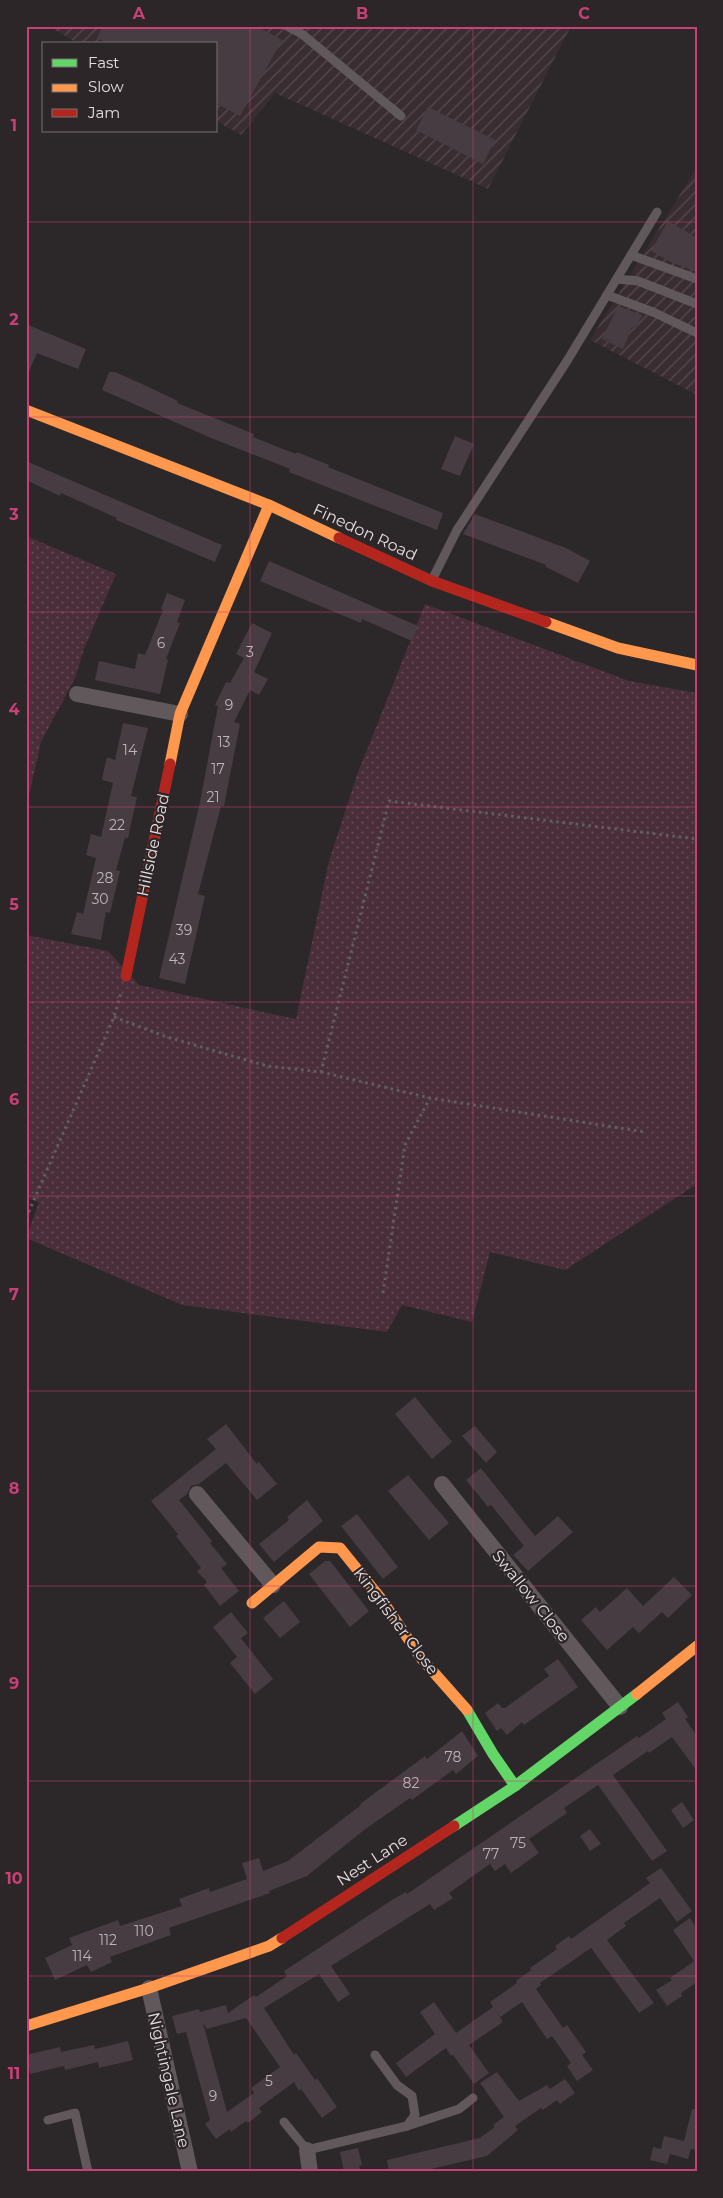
<svg xmlns="http://www.w3.org/2000/svg" width="723" height="2198" viewBox="0 0 723 2198" font-family="Montserrat,sans-serif">
<defs>
<pattern id="industrial-furrows" width="10" height="10" patternUnits="userSpaceOnUse" patternTransform="scale(1.25)"><rect width="10" height="10" fill="#392d31"/><path d="M-1 1l2-2M0 10L10 0M9 11l2-2" fill="none" stroke="#564b4f"/></pattern>
<pattern id="park-dots" width="8" height="8" patternUnits="userSpaceOnUse" patternTransform="scale(1.25)"><rect width="8" height="8" fill="#4a2f3a"/><path d="M2 2h.1M6 6h.1" fill="none" stroke="#644d56" stroke-width="1.8" stroke-linecap="round"/></pattern>
</defs>
<rect width="100%" height="100%" fill="#2c2729"/>
<g fill="url(#industrial-furrows)">
<path d="M48 26H571L488 189 275 93 241 135 216 121V44H79Z"/>
<path d="M697 167V395L590 340Z"/>
</g>
<g fill="url(#park-dots)">
<path d="M26 536 116 574 84 649 75 678 41 742 26 809Z"/>
<path d="M425 604 629 681 697 693V1184L565 1270 490 1252 472 1322 402 1305 387 1332 182 1305 26 1238 39 1202 26 1198V933L31 936 108 951 139 985 296 1019 329 861 357 775Z"/>
</g>
<g fill="#473c41" fill-rule="evenodd">
<path d="M103 26H256L282 40 240 116 216 103V44H108L97 38Z"/>
<path d="M428 107 495 140 483 164 416 130Z"/>
<path d="M668 221 697 238V272L673 263 651 251Z"/>
<path d="M618 306 642 315 636 329 632 327 623 349 602 339Z"/>
<path d="M26 324 86 349 78 369 37 353 26 378Z"/>
<path d="M109 372H115L140 383 178 401 177 403 254 434 253 437 296 454 297 452 329 465 328 467 443 513 437 530 304 478 289 472 290 469 211 438 102 390Z"/>
<path d="M455 436 474 444 460 476 441 469Z"/>
<path d="M26 461 222 545 215 562 116 520 117 518 61 493 60 496 26 480Z"/>
<path d="M475 514 566 548 590 561 578 583 546 567V565L463 534Z"/>
<path d="M269 561 418 626 412 641 362 619 361 623 260 581Z"/>
<path d="M167 593 185 600 177 622 180 623 166 659 168 660 160 694 95 680 99 661 135 669 138 653 145 655 163 610 161 609Z"/>
<path d="M252 623 272 633 254 672 268 679 259 695 250 690 234 722 240 724 224 806H221L198 894 205 896 185 984 159 978 200 802 218 706 215 705 226 682 230 683 244 658 236 654Z"/>
<path d="M123 723 148 728 131 796 137 797 128 838H125L116 870 120 871 110 913 106 912 101 940 71 934 77 912 83 914 96 858 86 855 91 834 101 837 113 783 102 780 104 769 107 757 115 760Z"/>
<path d="M415 1397 452 1442 432 1459 395 1414Z"/>
<path d="M226 1424 257 1464 259 1462 277 1484 257 1500 226 1463 199 1484 191 1486 187 1494 179 1500 212 1541 210 1543 227 1564 221 1568 239 1591 220 1606 204 1585 207 1582 197 1571 201 1568 176 1536 178 1534 151 1501 216 1449 207 1439Z"/>
<path d="M475 1426 497 1452 486 1463 462 1436Z"/>
<path d="M481 1468 535 1536 558 1516 573 1532 528 1571 513 1555 524 1546 491 1505 488 1507 466 1480Z"/>
<path d="M408 1475 449 1523 429 1540 388 1491Z"/>
<path d="M307 1500 323 1521 274 1562 259 1544 289 1520 287 1517Z"/>
<path d="M357 1514 398 1567 383 1579 341 1526Z"/>
<path d="M325 1561H330L369 1611 350 1627 309 1574Z"/>
<path d="M674 1577 692 1595 668 1618 662 1612 639 1633 633 1627 607 1650 581 1620 596 1607 600 1612 627 1588 643 1606Z"/>
<path d="M284 1601 300 1622 280 1638 263 1618Z"/>
<path d="M231 1612 248 1633 241 1638 273 1679 255 1694 230 1663 237 1657 213 1627Z"/>
<path d="M558 1659 578 1687 524 1725 522 1722 507 1735 501 1728 497 1731 485 1713 498 1703 502 1708H505L549 1676 544 1669Z"/>
<path d="M678 1702 688 1717 685 1719 697 1736V1771L672 1737 649 1753 648 1751 613 1775 667 1851 652 1861 598 1785 564 1808 567 1813 529 1839 539 1853 511 1873 505 1864 495 1871 490 1864 449 1893 453 1898 434 1910 430 1904 331 1966 350 1994 338 2002 319 1974 264 2008 294 2055 296 2053 315 2080 317 2078 337 2107 322 2118 301 2089 299 2091 294 2082 259 2108 262 2112 248 2123 246 2121 231 2132 230 2129 216 2139 205 2124 210 2120 186 2032 177 2034 172 2016 199 2009 200 2012 226 2005 228 2013 254 1995 256 1997 287 1976 284 1971 392 1900 406 1892 407 1894 637 1736 639 1738 666 1719 662 1713ZM246 2018 280 2067 251 2088 254 2093 227 2112 203 2023 207 2029Z"/>
<path d="M462 1731 478 1756 456 1774 453 1770 412 1800 410 1798 364 1830 307 1876 269 1891 270 1893 169 1928 171 1935 110 1957 112 1962 91 1972 87 1965 55 1980 45 1958 72 1945 69 1938 118 1920 120 1926 182 1906 179 1899 209 1888 210 1892 247 1879 242 1863 259 1858 263 1871 288 1861 361 1805 360 1804 425 1756 427 1759Z"/>
<path d="M682 1802 694 1820 683 1828 671 1810Z"/>
<path d="M590 1829 601 1844 590 1851 580 1836Z"/>
<path d="M661 1868 692 1911 677 1922 660 1898 624 1923 626 1926 607 1940 654 2003 639 2013 591 1948 540 1983 541 1985 536 1989 563 2028 567 2025 586 2052 582 2055 593 2070 577 2081 567 2066 571 2063 552 2036 547 2039 522 2002 500 2017 495 2010 503 2022 469 2045 489 2073 474 2084 453 2055 451 2056 446 2048 406 2077 396 2063 435 2034 420 2012 434 2002 456 2033 493 2007 490 2002 517 1983 516 1981 531 1970 530 1968 557 1949 555 1946 569 1936 571 1939 650 1883 646 1878Z"/>
<path d="M690 1918 697 1929V1982L681 1993 682 1996 667 2006 656 1990 672 1980 670 1978 694 1961 673 1930Z"/>
<path d="M128 2041 133 2060 99 2068 98 2062 65 2070 64 2066 30 2074 26 2055 60 2047 61 2052 94 2045 95 2049Z"/>
<path d="M497 2072 519 2101 547 2085 550 2089 565 2079 575 2093 560 2104 557 2100 543 2110 541 2108 515 2126 518 2130 487 2156 418 2172H389L387 2160 480 2138 495 2127 493 2125 504 2117 480 2083Z"/>
<path d="M692 2109H697V2150L691 2149 688 2159 670 2154 667 2164 650 2160 653 2147 661 2149 664 2136 684 2141Z"/>
<path d="M358 2148 362 2165 359 2166 361 2172H344L340 2152Z"/>
</g>
<g fill="none" stroke-linecap="round" stroke-linejoin="round">
<g stroke="#625d5f" stroke-width="3" stroke-dasharray="2.5 4" stroke-linecap="butt">
<path d="M114 1017 167 1037 267 1066 321 1072 389 801 697 839"/>
<path d="M321 1072 430 1098 645 1132"/>
<path d="M26 1218 114 1017 121 993"/>
<path d="M383 1293 405 1145 430 1098"/>
</g>
<g stroke="#60585b" stroke-width="9">
<path d="M287 26 302 34 401 116"/>
<path d="M631 255 697 279"/>
<path d="M617 279 638 281 697 304"/>
<path d="M607 295 653 312 697 333"/>
<path d="M433 578 457 530 567 361 657 212"/>
<path d="M48 2120 75 2113 88 2172"/>
<path d="M284 2122 307 2150 407 2126 415 2115 412 2096 397 2085 375 2055"/>
<path d="M407 2126 459 2109 473 2098"/>
</g>
<g stroke="#60585b" stroke-width="16">
<path d="M77 694 180 714"/>
<path d="M442 1484 620 1707"/>
<path d="M197 1494 273 1585"/>
<path d="M149 1988 190 2172"/>
<path d="M307 2150 310 2172"/>
</g>
<g stroke="#63d668" stroke-width="11">
<path d="M467 1710 493 1754 515 1786"/>
<path d="M454 1826 515 1786 637 1694"/>
</g>
<g stroke="#ff974d" stroke-width="11">
<path d="M26 410 269 505 339 538"/>
<path d="M546 622 618 648 697 665"/>
<path d="M170 764 180 714 269 505"/>
<path d="M252 1603 319 1547 340 1548 382 1600 421 1658 467 1710"/>
<path d="M637 1694 697 1646"/>
<path d="M26 2026 149 1988 269 1946 282 1938"/>
</g>
<g stroke="#b3261e" stroke-width="11">
<path d="M339 538 432 581 546 622"/>
<path d="M126 976 170 764"/>
<path d="M282 1938 454 1826"/>
</g>
</g>
<path fill="none" stroke="#c94076" stroke-width="1" stroke-opacity="0.55" d="M250 26V2172M473 26V2172M26 222H697M26 417H697M26 612H697M26 807H697M26 1002H697M26 1196H697M26 1391H697M26 1586H697M26 1781H697M26 1976H697"/>
<g text-anchor="middle" dominant-baseline="central" stroke-width="4.5" stroke-linejoin="round" paint-order="stroke">
<g font-size="14" fill="#bdb6b8">
<text x="161" y="643">6</text>
<text x="250" y="652">3</text>
<text x="229" y="705">9</text>
<text x="224" y="742">13</text>
<text x="130" y="750">14</text>
<text x="218" y="769">17</text>
<text x="213" y="797">21</text>
<text x="117" y="825">22</text>
<text x="105" y="878">28</text>
<text x="100" y="899">30</text>
<text x="184" y="930">39</text>
<text x="177" y="959">43</text>
<text x="453" y="1757">78</text>
<text x="411" y="1783">82</text>
<text x="518" y="1843">75</text>
<text x="491" y="1854">77</text>
<text x="144" y="1931">110</text>
<text x="108" y="1940">112</text>
<text x="82" y="1956">114</text>
<text x="269" y="2081">5</text>
<text x="213" y="2096">9</text>
</g>
<g font-size="16" fill="#e4dee0" stroke="#2d2628">
<text transform="translate(365 532) rotate(25)">Finedon Road</text>
<text transform="translate(153 845) rotate(-78)">Hillside Road</text>
<text transform="translate(531 1596) rotate(51)">Swallow Close</text>
<text transform="translate(396 1621) rotate(53)">Kingfisher Close</text>
<text transform="translate(372 1860) rotate(-33)">Nest Lane</text>
<text transform="translate(169 2080) rotate(77)">Nightingale Lane</text>
</g>
</g>
<rect width="723" height="2198" fill="none" stroke="#2d2628" stroke-width="55"/>
<rect x="42" y="42" width="175" height="90" fill="#2d2628" stroke="#767072"/>
<rect x="52" y="59" width="25" height="8" fill="#63d668" stroke="#767072"/>
<text x="88" y="68" font-size="15" fill="#e4dee0">Fast</text>
<rect x="52" y="84" width="25" height="8" fill="#ff974d" stroke="#767072"/>
<text x="88" y="92" font-size="15" fill="#e4dee0">Slow</text>
<rect x="52" y="109" width="25" height="8" fill="#b3261e" stroke="#767072"/>
<text x="88" y="118" font-size="15" fill="#e4dee0">Jam</text>
<rect x="28" y="28" width="668" height="2142" fill="none" stroke="#c94076" stroke-width="2"/>
<g font-size="16" text-anchor="middle" font-weight="bold" fill="#c94076">
<text x="139" y="19">A</text>
<text x="362" y="19">B</text>
<text x="584" y="19">C</text>
<text x="14" y="131">1</text>
<text x="14" y="325">2</text>
<text x="14" y="520">3</text>
<text x="14" y="715">4</text>
<text x="14" y="910">5</text>
<text x="14" y="1105">6</text>
<text x="14" y="1300">7</text>
<text x="14" y="1494">8</text>
<text x="14" y="1689">9</text>
<text x="14" y="1884">10</text>
<text x="14" y="2079">11</text>
</g>
</svg>
